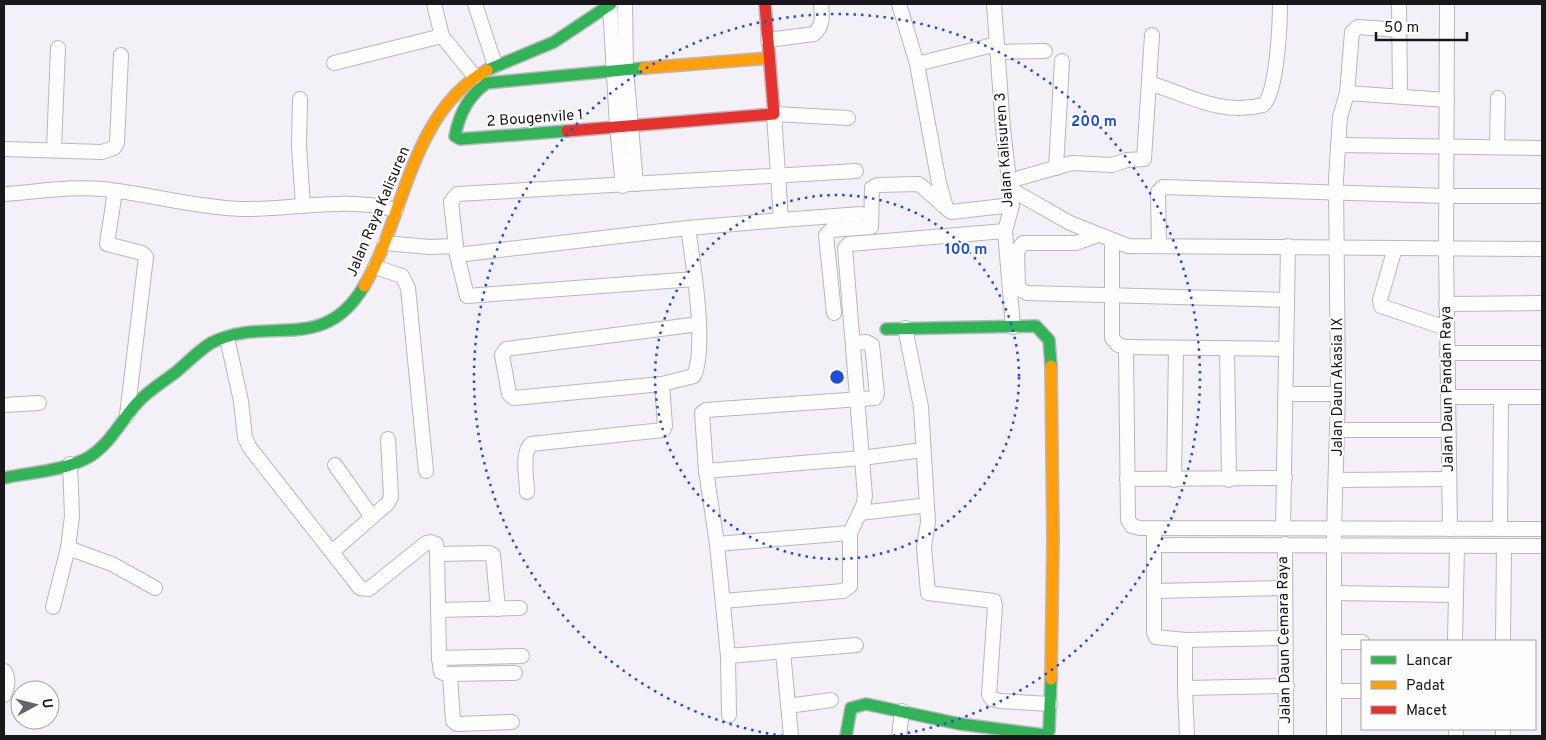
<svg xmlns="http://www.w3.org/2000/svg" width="1546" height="740" viewBox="0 0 1546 740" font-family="Overpass,sans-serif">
<rect width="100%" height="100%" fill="#f3f0f8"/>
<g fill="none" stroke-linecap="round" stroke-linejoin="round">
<defs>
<g id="street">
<path d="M434 4 442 36 475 77"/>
<path d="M475 4 495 65"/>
<path d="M610 4 617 127 623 186"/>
<path d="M625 4 626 69 636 184"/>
<path d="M899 4 917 64 939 183 946 208"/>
<path d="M994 4 1003 129 1012 205 1005 231 1013 327"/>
<path d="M1399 4 1400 96"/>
<path d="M1447 4 1446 249 1450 529"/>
<path d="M768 40 814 34C824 25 822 16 821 4"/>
<path d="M998 52 1045 51"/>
<path d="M334 63 442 36"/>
<path d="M917 64 997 44"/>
<path d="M1149 83C1188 95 1222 116 1263 105 1277 94 1280 23 1280 4"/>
<path d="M1347 93 1447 100"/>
<path d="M300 99 299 146 303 206"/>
<path d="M1338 145 1542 148"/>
<path d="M1497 147 1498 98"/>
<path d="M4 149 102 152 114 148 117 143 121 55"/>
<path d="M54 149 58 48"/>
<path d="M1056 168 1062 61"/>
<path d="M1009 181 1072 163 1112 165 1127 160 1144 159 1152 35"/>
<path d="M1010 189 1070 223 1128 246 1542 249"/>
<path d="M115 191 107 244 142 253 146 257 127 415"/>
<path d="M4 194C37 192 69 186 102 189 150 194 193 207 241 209 293 210 346 196 396 210"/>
<path d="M781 220 861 214"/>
<path d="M1098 235 1076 243H1023L1017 251 1018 288 1027 293 1286 300"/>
<path d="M1112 242V338L1118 345 1126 347 1128 520 1132 526 1140 528 1542 529"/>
<path d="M385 243 429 247 455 246"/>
<path d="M1159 246 1158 192 1163 187 1447 196H1542"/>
<path d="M1395 248 1380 300 1381 306 1446 328"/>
<path d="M457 255 688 228"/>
<path d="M375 267 402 276 408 288 426 471"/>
<path d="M695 279 467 296 457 255 451 202 457 194 856 171"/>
<path d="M1446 304 1542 303"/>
<path d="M834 313 826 235 831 230 871 227 872 188 878 185 919 184 951 212 1012 205"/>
<path d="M905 328 921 407 928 522 924 547 928 593 994 601 995 606 989 695 992 699 1000 701 1050 704"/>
<path d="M227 338 241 401 245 438 250 448 360 588 369 589 426 543 431 542 436 544 437 554 439 658 522 656"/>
<path d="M1126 347 1286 349"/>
<path d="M1227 348 1229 480"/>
<path d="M1447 353H1542"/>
<path d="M662 384 514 398 509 394 502 355 506 349 699 324"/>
<path d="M1287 394H1338"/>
<path d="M1448 397H1542"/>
<path d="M4 405 39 403"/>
<path d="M1338 430H1448"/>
<path d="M70 464 72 516 68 548 112 564 155 588"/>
<path d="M335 465 372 517"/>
<path d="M706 471 862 458 915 451"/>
<path d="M1127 479 1285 478"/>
<path d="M1174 480 1176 348"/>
<path d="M1337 480 1449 479"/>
<path d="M527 492C527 479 521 453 531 444L663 430 665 426 662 384 694 376C707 345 693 264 688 228L781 220 774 114 848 118"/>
<path d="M860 513 920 506"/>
<path d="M1283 528 1288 246"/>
<path d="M1500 529 1501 397"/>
<path d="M1154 536V632L1156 637 1185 640 1285 638"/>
<path d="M717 544 706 471 702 413 706 410 875 398 877 394 872 345 866 342 853 343"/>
<path d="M1285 544 1286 736"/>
<path d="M1154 545 1542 546"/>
<path d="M332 552 387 504 391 497 388 439"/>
<path d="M437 554 489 553 493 555 498 609"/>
<path d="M1155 591 1285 588"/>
<path d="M1335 593 1455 595"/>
<path d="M723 601 843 591 850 586V533L863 506 865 496 845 248 849 244 1005 231"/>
<path d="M53 607 68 548"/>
<path d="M439 610 520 608"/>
<path d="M1185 640V688L1187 736"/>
<path d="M1455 641 1457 546"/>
<path d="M1503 641 1504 546"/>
<path d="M1335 642H1362"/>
<path d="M783 652 791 736"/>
<path d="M728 656 856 645"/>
<path d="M439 658 441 672 446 674 515 673"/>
<path d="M4 671C10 679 7 687 4 695"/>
<path d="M450 675 453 721 457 724 512 722"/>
<path d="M1185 688 1287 686"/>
<path d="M1335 691H1362"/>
<path d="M788 706 831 700"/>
<path d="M729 715 728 656 717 544 850 533"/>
<path d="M1456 729V736"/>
<path d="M899 736 902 711"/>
<path d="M1334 736V531L1338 394 1336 179 1340 117 1347 93 1352 32 1358 27 1399 30"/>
<path d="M1503 736V729"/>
</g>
<g id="fast">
<path d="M487 70 554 42 611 4"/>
<path d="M567 131 460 139 455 136C459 115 469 95 487 83L644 68"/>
<path d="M886 329 1036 326 1049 340 1051 366"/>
<path d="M4 478C32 472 64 471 89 457 110 444 121 421 137 403 148 391 163 382 176 372 187 363 198 351 211 343 267 314 323 356 364 286"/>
<path d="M846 736 851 708 866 704 960 724 1045 735 1049 731 1051 679"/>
</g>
<g id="slow">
<path d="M644 68 769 58"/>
<path d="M364 286C405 217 410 113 487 70"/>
<path d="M1051 679 1053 539 1051 366"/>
</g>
<path id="jam" d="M567 131 774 114 765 4"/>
</defs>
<use href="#street" stroke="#b9b6bd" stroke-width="16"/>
<use href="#fast" stroke="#b9b6bd" stroke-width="14"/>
<use href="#slow" stroke="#b9b6bd" stroke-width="14"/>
<use href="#jam" stroke="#b9b6bd" stroke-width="14"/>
<use href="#street" stroke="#fdfdfe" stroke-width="14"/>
<use href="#fast" stroke="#30b455" stroke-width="11"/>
<use href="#slow" stroke="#ff9f0a" stroke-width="11"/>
<use href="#jam" stroke="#e5322d" stroke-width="11"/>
</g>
<g fill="none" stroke="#1d4ed8" stroke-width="2.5" stroke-dasharray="2.5 5">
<circle cx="837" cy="377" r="182"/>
<path d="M783 736A363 363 0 1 1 891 736"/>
</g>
<g text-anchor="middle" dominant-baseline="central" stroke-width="4" stroke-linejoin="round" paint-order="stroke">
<g font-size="15" fill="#19171c" stroke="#fdfdfd">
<text transform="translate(535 119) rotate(-4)">2 Bougenvile 1</text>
<text transform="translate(1005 150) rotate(-94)">Jalan Kalisuren 3</text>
<text transform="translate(379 212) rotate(-67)">Jalan Raya Kalisuren</text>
<text transform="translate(1338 387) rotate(-90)">Jalan Daun Akasia IX</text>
<text transform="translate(1448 389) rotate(-91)">Jalan Daun Pandan Raya</text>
<text transform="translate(1285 640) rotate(-91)">Jalan Daun Cemara Raya</text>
</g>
</g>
<circle cx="837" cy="377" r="8" fill="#1d4ed8" stroke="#fdfdfd" stroke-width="2.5"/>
<g font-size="15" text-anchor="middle" font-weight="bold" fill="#1d4ed8" stroke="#fdfdfd" stroke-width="4" stroke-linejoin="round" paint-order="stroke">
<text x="1094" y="126">200 m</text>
<text x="966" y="254">100 m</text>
</g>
<rect width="1546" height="740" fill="none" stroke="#19171c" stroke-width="10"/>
<rect x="1361" y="640" width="175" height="90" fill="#fdfdfd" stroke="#a2a1a3"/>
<rect x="1371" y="656" width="25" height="8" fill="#30b455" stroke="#a2a1a3"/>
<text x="1406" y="665" font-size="15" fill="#19171c">Lancar</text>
<rect x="1371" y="681" width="25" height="8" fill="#ff9f0a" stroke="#a2a1a3"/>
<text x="1406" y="690" font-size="15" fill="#19171c">Padat</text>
<rect x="1371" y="706" width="25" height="8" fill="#e5322d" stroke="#a2a1a3"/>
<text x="1406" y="715" font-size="15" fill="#19171c">Macet</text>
<g transform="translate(35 705) rotate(83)"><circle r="24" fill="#fdfdfd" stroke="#a2a1a3"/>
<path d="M0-4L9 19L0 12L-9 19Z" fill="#656369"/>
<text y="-8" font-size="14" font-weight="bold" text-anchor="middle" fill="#19171c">U</text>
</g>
<path d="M1376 32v8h91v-8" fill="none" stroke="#19171c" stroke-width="2.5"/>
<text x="1384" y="32" font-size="15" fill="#19171c" stroke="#fdfdfd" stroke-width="4" paint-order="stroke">50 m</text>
</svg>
